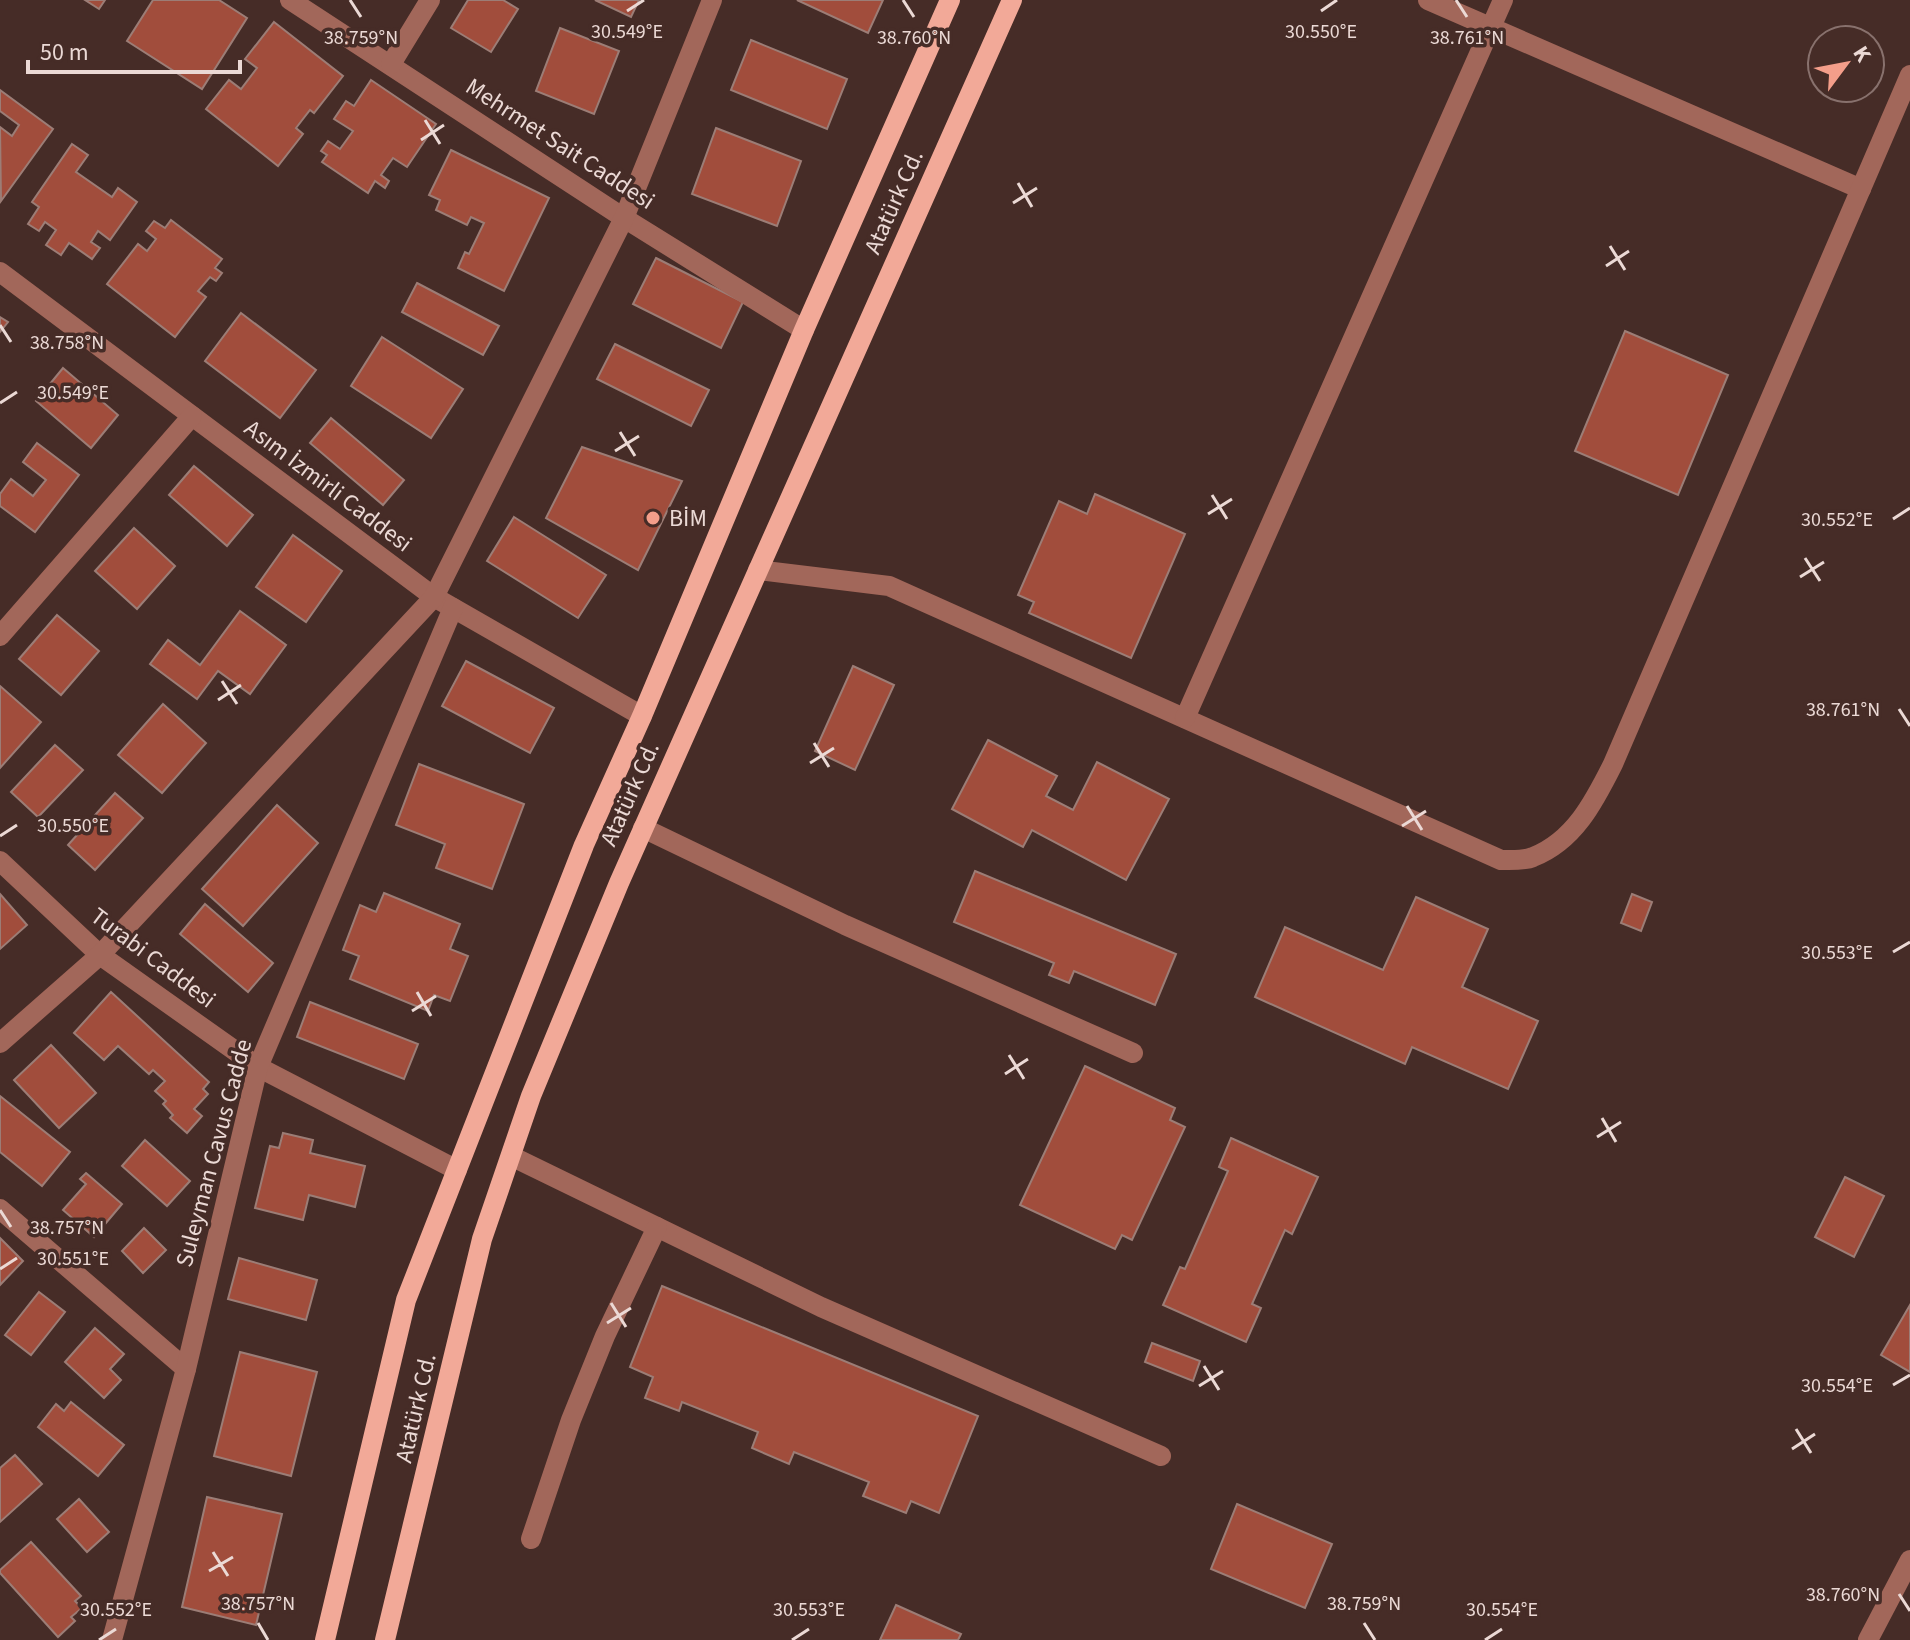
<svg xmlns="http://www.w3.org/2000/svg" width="1910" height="1640" viewBox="0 0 1910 1640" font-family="'Source Sans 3',sans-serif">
<rect width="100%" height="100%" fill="#462c27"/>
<g fill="#a14d3c" stroke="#9c7d76" stroke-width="2">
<path d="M85 0H105L99 9Z"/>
<path d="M153 0H219L247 18 202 89 127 41Z"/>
<path d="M468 0H503L518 9 491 52 451 28Z"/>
<path d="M595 0H639L631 17Z"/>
<path d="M797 0H883L868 33Z"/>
<path d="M274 22 343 76 314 113 310 110 296 128 303 134 278 166 206 109 229 80 241 89 257 68 245 59Z"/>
<path d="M560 28 619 51 594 114 536 91Z"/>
<path d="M751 40 847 79 827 129 731 90Z"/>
<path d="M371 80 436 124 407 167 393 158 381 175 389 181 385 188 375 181 368 193 322 162 327 155 321 151 328 141 340 149 353 131 334 119 346 101 354 106Z"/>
<path d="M0 90 53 129 1 201 0 127 12 136 19 125 0 111Z"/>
<path d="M716 128 801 161 777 226 692 194Z"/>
<path d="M72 144 88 155 76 172 112 197 118 188 137 202 110 240 98 231 91 242 100 248 92 259 69 243 61 255 46 245 56 230 45 222 39 231 28 224 39 207 32 202Z"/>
<path d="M451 150 549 198 504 291 458 268 465 252 469 254 484 223 471 217 467 225 436 210 440 200 429 195Z"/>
<path d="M171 220 222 259 215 268 222 273 216 281 210 277 198 291 206 297 175 337 107 284 138 244 147 251 156 239 146 231 154 221 165 228Z"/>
<path d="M656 258 743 302 721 348 633 304Z"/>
<path d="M417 283 499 326 483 355 402 312Z"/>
<path d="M241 313 316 370 280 418 205 361Z"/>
<path d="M0 317 8 322 0 332Z"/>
<path d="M1625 331 1728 375 1678 495 1575 451Z"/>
<path d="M382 337 463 389 431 438 351 386Z"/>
<path d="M615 344 709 390 691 426 597 379Z"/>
<path d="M63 368 118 415 91 448 36 401Z"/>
<path d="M331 418 404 480 383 505 310 443Z"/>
<path d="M37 443 79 475 35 532 0 506V494L11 479 33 496 46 480 23 462Z"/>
<path d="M582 447 682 481 638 570 546 518Z"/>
<path d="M194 466 253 515 227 546 169 495Z"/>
<path d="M1095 494 1185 534 1131 658 1029 613 1034 602 1018 595 1059 501 1087 514Z"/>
<path d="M514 517 606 575 578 618 487 561Z"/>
<path d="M134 528 175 566 137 609 95 571Z"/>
<path d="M293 535 342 571 306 622 256 587Z"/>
<path d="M240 611 286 645 250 694 218 671 197 699 150 664 168 640 200 665Z"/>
<path d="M57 615 99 651 61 695 19 659Z"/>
<path d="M466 661 554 708 530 753 442 706Z"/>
<path d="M853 666 894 685 855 770 815 751Z"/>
<path d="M0 686 41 722 0 768Z"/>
<path d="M163 704 206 743 162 793 118 755Z"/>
<path d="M988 740 1057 776 1046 796 1073 810 1097 762 1169 799 1126 880 1032 830 1023 847 952 809Z"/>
<path d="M55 745 83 770 38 817 11 792Z"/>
<path d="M419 764 524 804 492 889 436 868 445 844 396 825Z"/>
<path d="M115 793 143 818 95 870 68 845Z"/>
<path d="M277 805 318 843 243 926 202 889Z"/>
<path d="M975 871 1176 954 1155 1005 1074 971 1069 983 1049 975 1054 963 954 922Z"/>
<path d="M384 893 460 924 450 949 468 956 450 1001 434 995 428 1011 350 979 359 956 343 950 360 905 376 912Z"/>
<path d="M0 894 27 925 0 949Z"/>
<path d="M1632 894 1652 902 1641 931 1621 923Z"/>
<path d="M1416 897 1488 929 1462 987 1538 1021 1508 1089 1412 1047 1405 1064 1255 997 1285 927 1383 970Z"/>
<path d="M205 904 273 963 248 992 180 934Z"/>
<path d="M111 992 209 1082 203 1089 208 1094 194 1109 202 1116 187 1133 170 1118 173 1115 163 1104 166 1101 155 1091 165 1081 153 1070 149 1074 118 1046 104 1060 74 1033Z"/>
<path d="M310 1002 418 1044 404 1079 297 1037Z"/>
<path d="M51 1045 96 1093 59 1128 14 1080Z"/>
<path d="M1085 1066 1175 1108 1170 1120 1185 1127 1132 1240 1122 1235 1115 1249 1020 1205Z"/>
<path d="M0 1096 70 1152 42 1186 0 1152Z"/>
<path d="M283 1133 313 1140 310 1153 365 1166 355 1207 309 1195 303 1220 255 1208 270 1146 279 1148Z"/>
<path d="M1231 1138 1318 1177 1292 1234 1285 1230 1252 1304 1261 1308 1246 1342 1163 1305 1180 1267 1185 1269 1228 1171 1219 1167Z"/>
<path d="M145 1140 190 1181 167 1206 122 1166Z"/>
<path d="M86 1173 122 1204 94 1237 63 1210 86 1184 80 1179Z"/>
<path d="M1845 1177 1884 1196 1854 1257 1815 1237Z"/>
<path d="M144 1228 166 1250 143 1273 122 1251Z"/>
<path d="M0 1238 23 1261 0 1285Z"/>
<path d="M239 1258 317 1280 306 1320 228 1299Z"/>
<path d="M662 1286 978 1416 939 1513 911 1501 906 1513 863 1496 869 1482 794 1452 789 1464 752 1448 758 1432 682 1402 679 1411 645 1398 653 1377 630 1367Z"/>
<path d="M39 1292 65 1312 31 1355 5 1335Z"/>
<path d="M1910 1305V1372L1881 1355Z"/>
<path d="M95 1328 124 1354 110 1369 121 1380 104 1398 65 1362Z"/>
<path d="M1152 1343 1200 1361 1193 1381 1145 1362Z"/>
<path d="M240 1352 317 1372 291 1476 214 1456Z"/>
<path d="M71 1402 124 1445 98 1476 38 1427 56 1404 64 1411Z"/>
<path d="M15 1455 42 1484 0 1522V1468Z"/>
<path d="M207 1497 282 1514 256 1625 182 1607Z"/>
<path d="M79 1499 109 1532 87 1552 57 1519Z"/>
<path d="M1237 1504 1332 1544 1305 1608 1211 1569Z"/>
<path d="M31 1542 81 1596 75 1601 82 1608 71 1617 75 1621 58 1637 0 1573V1570Z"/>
<path d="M896 1605 961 1634 958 1640H880Z"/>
</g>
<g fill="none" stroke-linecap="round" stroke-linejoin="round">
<g stroke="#a2675a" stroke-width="20">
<path d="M290 0 624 218 804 330"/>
<path d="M1428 0 1861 189"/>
<path d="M391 64 430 0"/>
<path d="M0 272 434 597 642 716"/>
<path d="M758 570 889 586 1501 860C1511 860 1524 861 1533 857 1574 841 1594 802 1613 764L1910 75"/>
<path d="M0 636 192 416"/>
<path d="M1185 718 1503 0"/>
<path d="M643 828 845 925 1133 1053"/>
<path d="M0 861 100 955 258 1067 457 1170"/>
<path d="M0 1043 100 955 434 597 624 218 712 0"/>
<path d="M511 1156 821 1307 1161 1456"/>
<path d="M0 1209 186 1369"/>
<path d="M531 1539 571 1420 605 1336 657 1227"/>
<path d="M112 1640 186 1369 258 1067 453 608"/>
<path d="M1868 1640 1910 1560"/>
</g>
<g stroke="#f2a998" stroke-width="20">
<path d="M325 1640 406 1300 584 845 642 716 804 330 950 0"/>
<path d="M385 1640 482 1239 531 1096 619 883 1012 0"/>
</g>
</g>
<path fill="none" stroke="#ebd9d5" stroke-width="3" d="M350 0 361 17M903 0 914 17M1456 0 1467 17M627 11 644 0M1321 11 1337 0M425 120 440 144M421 140 444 125M1018 183 1032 207M1013 203 1037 188M1610 246 1625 270M1606 266 1629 251M0 325 11 342M0 403 17 392M620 432 635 456M615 451 639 436M1212 495 1227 519M1208 514 1232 499M1893 519 1910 508M1805 558 1820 581M1800 577 1824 562M222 681 237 704M218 700 241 685M1899 709 1910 726M814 743 829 767M810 763 834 748M1407 806 1422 830M1402 826 1426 811M0 836 17 825M1893 952 1910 942M417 992 431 1016M412 1011 436 996M1009 1055 1024 1079M1005 1074 1028 1059M1602 1118 1616 1142M1597 1137 1621 1122M0 1210 11 1227M0 1269 17 1258M611 1303 626 1327M607 1323 631 1308M1204 1366 1219 1390M1893 1385 1910 1375M1199 1386 1223 1371M1796 1429 1811 1453M1792 1449 1815 1434M213 1552 228 1576M209 1571 233 1557M1899 1594 1910 1611M258 1623 268 1640M1364 1623 1375 1640M99 1640 116 1629M792 1640 809 1629M1485 1640 1502 1629"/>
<circle fill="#f49e8a" stroke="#462c27" stroke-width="3" cx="653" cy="518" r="8"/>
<g text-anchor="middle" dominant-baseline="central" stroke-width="7" stroke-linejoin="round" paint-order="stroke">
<g font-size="24" fill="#ebd9d5" stroke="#462c27">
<text transform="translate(560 144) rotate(33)">Mehrmet Sait Caddesi</text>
<text transform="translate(894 202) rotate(-66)">Atatürk Cd.</text>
<text transform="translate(328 486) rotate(37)">Asım İzmirli Caddesi</text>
<text transform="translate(630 794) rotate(-66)">Atatürk Cd.</text>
<text transform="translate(153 958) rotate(37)">Turabi Caddesi</text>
<text transform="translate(214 1153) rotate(-75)">Suleyman Cavus Cadde</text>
<text transform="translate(416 1408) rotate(-77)">Atatürk Cd.</text>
</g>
<g font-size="24" fill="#ebd9d5" stroke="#462c27" text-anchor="start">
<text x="669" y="518">BİM</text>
</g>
</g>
<g font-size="20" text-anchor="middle" fill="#ebd9d5" stroke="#462c27" stroke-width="7" stroke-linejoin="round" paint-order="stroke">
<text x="627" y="38">30.549°E</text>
<text x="1321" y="38">30.550°E</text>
<text x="361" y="44">38.759°N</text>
<text x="914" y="44">38.760°N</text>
<text x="1467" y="44">38.761°N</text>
<text x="67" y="349">38.758°N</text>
<text x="73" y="399">30.549°E</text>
<text x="1837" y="526">30.552°E</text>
<text x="1843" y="716">38.761°N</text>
<text x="73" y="832">30.550°E</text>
<text x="1837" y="959">30.553°E</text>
<text x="67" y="1234">38.757°N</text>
<text x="73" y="1265">30.551°E</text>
<text x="1837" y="1392">30.554°E</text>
<text x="1843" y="1601">38.760°N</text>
<text x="258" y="1610">38.757°N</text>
<text x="1364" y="1610">38.759°N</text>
<text x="116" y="1616">30.552°E</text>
<text x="809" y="1616">30.553°E</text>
<text x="1502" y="1616">30.554°E</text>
</g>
<g transform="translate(1846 64) rotate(58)"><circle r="38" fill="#462c27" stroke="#88716d" stroke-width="2"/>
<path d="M0-6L14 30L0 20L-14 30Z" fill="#f49e8a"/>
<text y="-12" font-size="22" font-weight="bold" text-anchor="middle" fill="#ebd9d5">K</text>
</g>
<path d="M28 60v12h212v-12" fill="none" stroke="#ebd9d5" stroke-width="4"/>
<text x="40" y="60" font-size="24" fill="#ebd9d5" stroke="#462c27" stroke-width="6" paint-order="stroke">50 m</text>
</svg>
